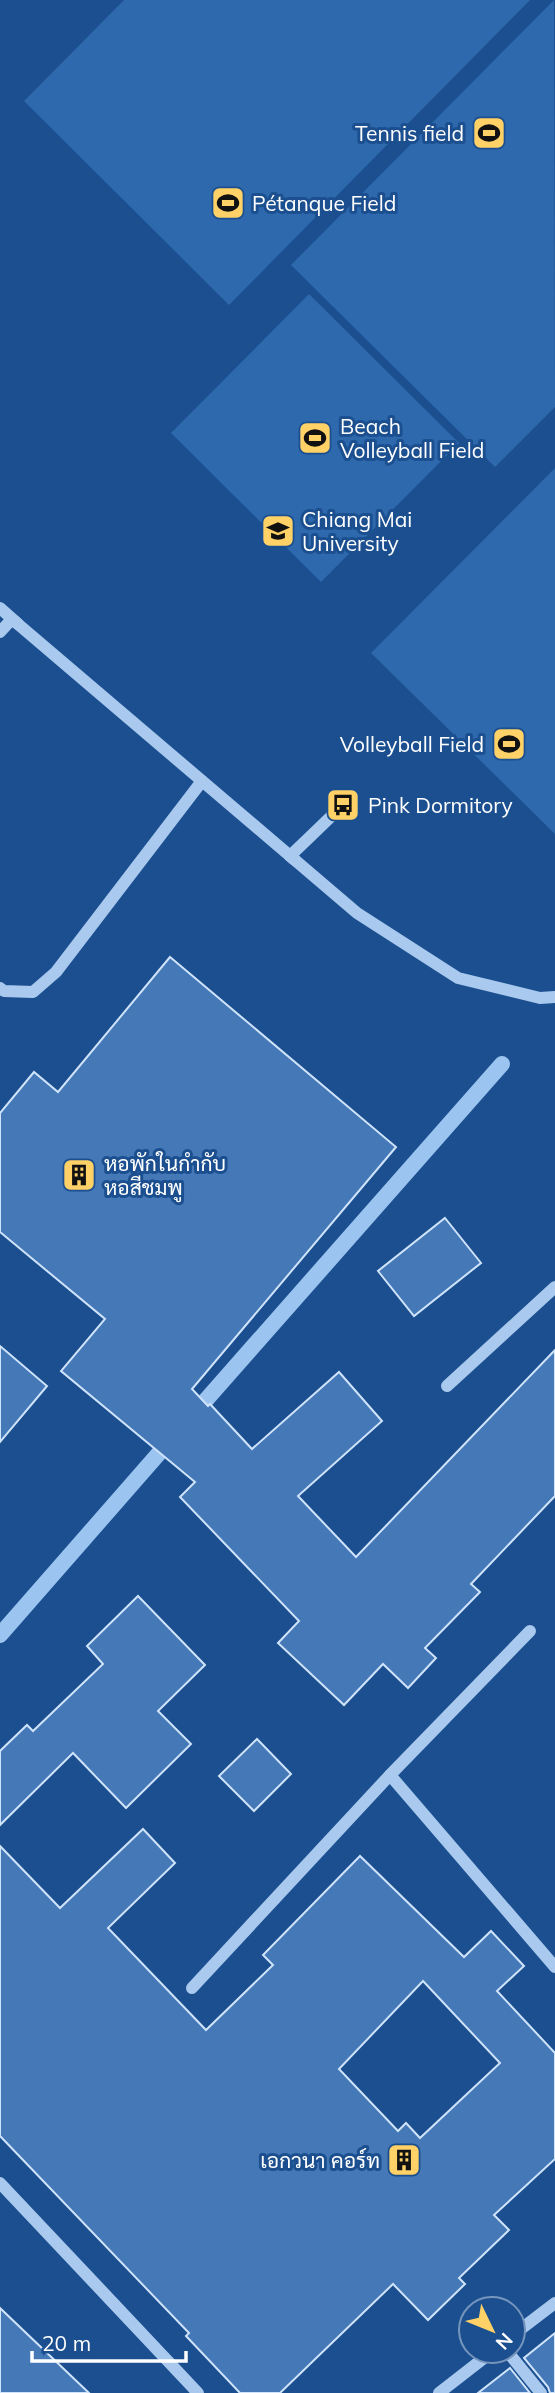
<svg xmlns="http://www.w3.org/2000/svg" width="555" height="2393" viewBox="0 0 555 2393" font-family="Mulish,Sarabun,sans-serif">
<rect width="100%" height="100%" fill="#1b4f8f"/>
<g fill="#2e69ad">
<path d="M124 0H530L229 305 24 101Z"/>
<path d="M554 0 555 407 495 467 291 265Z"/>
<path d="M309 294 459 443 321 582 171 433Z"/>
<path d="M555 468V834L371 653Z"/>
</g>
<g fill="none" stroke-linecap="round" stroke-linejoin="round">
<g stroke="#9cc4f0" stroke-width="16">
<path d="M191 1417 502 1064"/>
<path d="M0 1635 174 1436"/>
</g>
</g>
<g fill="#4478b7" stroke="#cfe3fa" stroke-width="2" fill-rule="evenodd">
<path d="M170 957 396 1147 192 1389 208 1406 210 1404 252 1449 339 1372 382 1421 298 1496 356 1557 555 1350V1496L471 1584 480 1592 425 1648 436 1658 408 1688 383 1664 344 1705 278 1643 299 1621 180 1497 195 1482 61 1371 105 1319 0 1232V1113L34 1072 58 1092Z"/>
<path d="M445 1218 481 1263 414 1316 378 1271Z"/>
<path d="M0 1346 47 1386 0 1442Z"/>
<path d="M138 1596 205 1665 158 1711 191 1744 126 1808 73 1753 0 1825V1751L27 1725 33 1731 103 1664 87 1646Z"/>
<path d="M257 1739 291 1774 254 1811 219 1776Z"/>
<path d="M143 1829 175 1863 108 1928 206 2030 273 1965 263 1955 360 1856 464 1957 491 1931 524 1966 497 1991 555 2053V2159L494 2215 509 2230 459 2278 465 2284 428 2320 393 2284 280 2393H240L186 2336 189 2333 0 2136V1846L60 1908ZM423 1981 500 2063 420 2138 406 2123 398 2131 339 2069Z"/>
<path d="M0 2308 89 2393H0Z"/>
<path d="M555 2333V2393H550L548 2387 524 2358Z"/>
<path d="M510 2368 530 2393H478Z"/>
</g>
<g fill="none" stroke-linecap="round" stroke-linejoin="round">
<g stroke="#a9c9ee" stroke-width="12">
<path d="M0 608 18 624"/>
<path d="M0 632 12 619 357 913 458 978 540 998 555 997"/>
<path d="M295 860 290 856 343 805"/>
<path d="M0 988 4 991 33 992 56 972 202 781"/>
<path d="M447 1386 555 1287"/>
<path d="M390 1775 555 1967"/>
<path d="M192 1988 390 1775 530 1631"/>
<path d="M0 2183 198 2393"/>
<path d="M513 2335 555 2303"/>
<path d="M507 2351 541 2393"/>
<path d="M439 2393 493 2351"/>
</g>
</g>
<defs>
<symbol id="stadium-square" viewBox="-11 -11 22 22"><rect x="-9" y="-9" width="18" height="18" rx="4" fill="#ffd166" stroke="#1b4f8f"/><path d="M0-5a6.5 5 0 1 0 0 10a6.5 5 0 1 0 0-10ZM-3.5-1.8h7v3.6h-7Z" fill="#111"/></symbol>
<symbol id="university-square" viewBox="-11 -11 22 22"><rect x="-9" y="-9" width="18" height="18" rx="4" fill="#ffd166" stroke="#1b4f8f"/><path d="M0-5L7-2L0 1L-7-2ZM-4 1L0 2.5L4 1V4Q0 6-4 4Z" fill="#111"/></symbol>
<symbol id="bus-square" viewBox="-11 -11 22 22"><rect x="-9" y="-9" width="18" height="18" rx="4" fill="#ffd166" stroke="#1b4f8f"/><path d="M-5-6H5V4H4V6H2V4H-2V6H-4V4H-5ZM-3.5-4V0h7V-4ZM-3.5 1.2v1.5H-2V1.2ZM2 1.2v1.5H3.5V1.2Z" fill="#111"/></symbol>
<symbol id="building-square" viewBox="-11 -11 22 22"><rect x="-9" y="-9" width="18" height="18" rx="4" fill="#ffd166" stroke="#1b4f8f"/><path d="M-4-6H4V6H1V3H-1V6H-4ZM-2.5-4.3h1.7v1.8h-1.7ZM.8-4.3h1.7v1.8H.8ZM-2.5-1h1.7V.8h-1.7ZM.8-1h1.7V.8H.8Z" fill="#111"/></symbol>
</defs>
<g fill-rule="evenodd">
<use href="#stadium-square" x="470" y="114" width="38" height="38"/>
<use href="#stadium-square" x="209" y="184" width="38" height="38"/>
<use href="#stadium-square" x="296" y="419" width="38" height="38"/>
<use href="#university-square" x="259" y="512" width="38" height="38"/>
<use href="#stadium-square" x="490" y="725" width="38" height="38"/>
<use href="#bus-square" x="324" y="786" width="38" height="38"/>
<use href="#building-square" x="60" y="1156" width="38" height="38"/>
<use href="#building-square" x="385" y="2141" width="38" height="38"/>
</g>
<g text-anchor="middle" dominant-baseline="central" stroke-width="6" stroke-linejoin="round" paint-order="stroke">
<g font-size="21" fill="#fff" stroke="#1b4f8f" text-anchor="start">
<text x="464" y="133" text-anchor="end">Tennis field</text>
<text x="252" y="203">Pétanque Field</text>
<text x="340" y="426">Beach<tspan x="340" dy="24">Volleyball Field</tspan></text>
<text x="302" y="519">Chiang Mai<tspan x="302" dy="24">University</tspan></text>
<text x="484" y="744" text-anchor="end">Volleyball Field</text>
<text x="368" y="805">Pink Dormitory</text>
<text x="104" y="1163">หอพักในกำกับ<tspan x="104" dy="24">หอสีชมพู</tspan></text>
<text x="380" y="2160" text-anchor="end">เอกวนา คอร์ท</text>
</g>
</g>
<g transform="translate(492 2330) rotate(133)"><circle r="33" fill="#1b4f8f" stroke="#7695bc" stroke-width="2"/>
<path d="M0-5L12 26L0 18L-12 26Z" fill="#ffd166"/>
<text y="-10" font-size="19" font-weight="bold" text-anchor="middle" fill="#ffffff">N</text>
</g>
<path d="M32 2351v10h154v-10" fill="none" stroke="#ffffff" stroke-width="3.5"/>
<text x="42" y="2351" font-size="21" fill="#ffffff" stroke="#1b4f8f" stroke-width="5" paint-order="stroke">20 m</text>
</svg>
